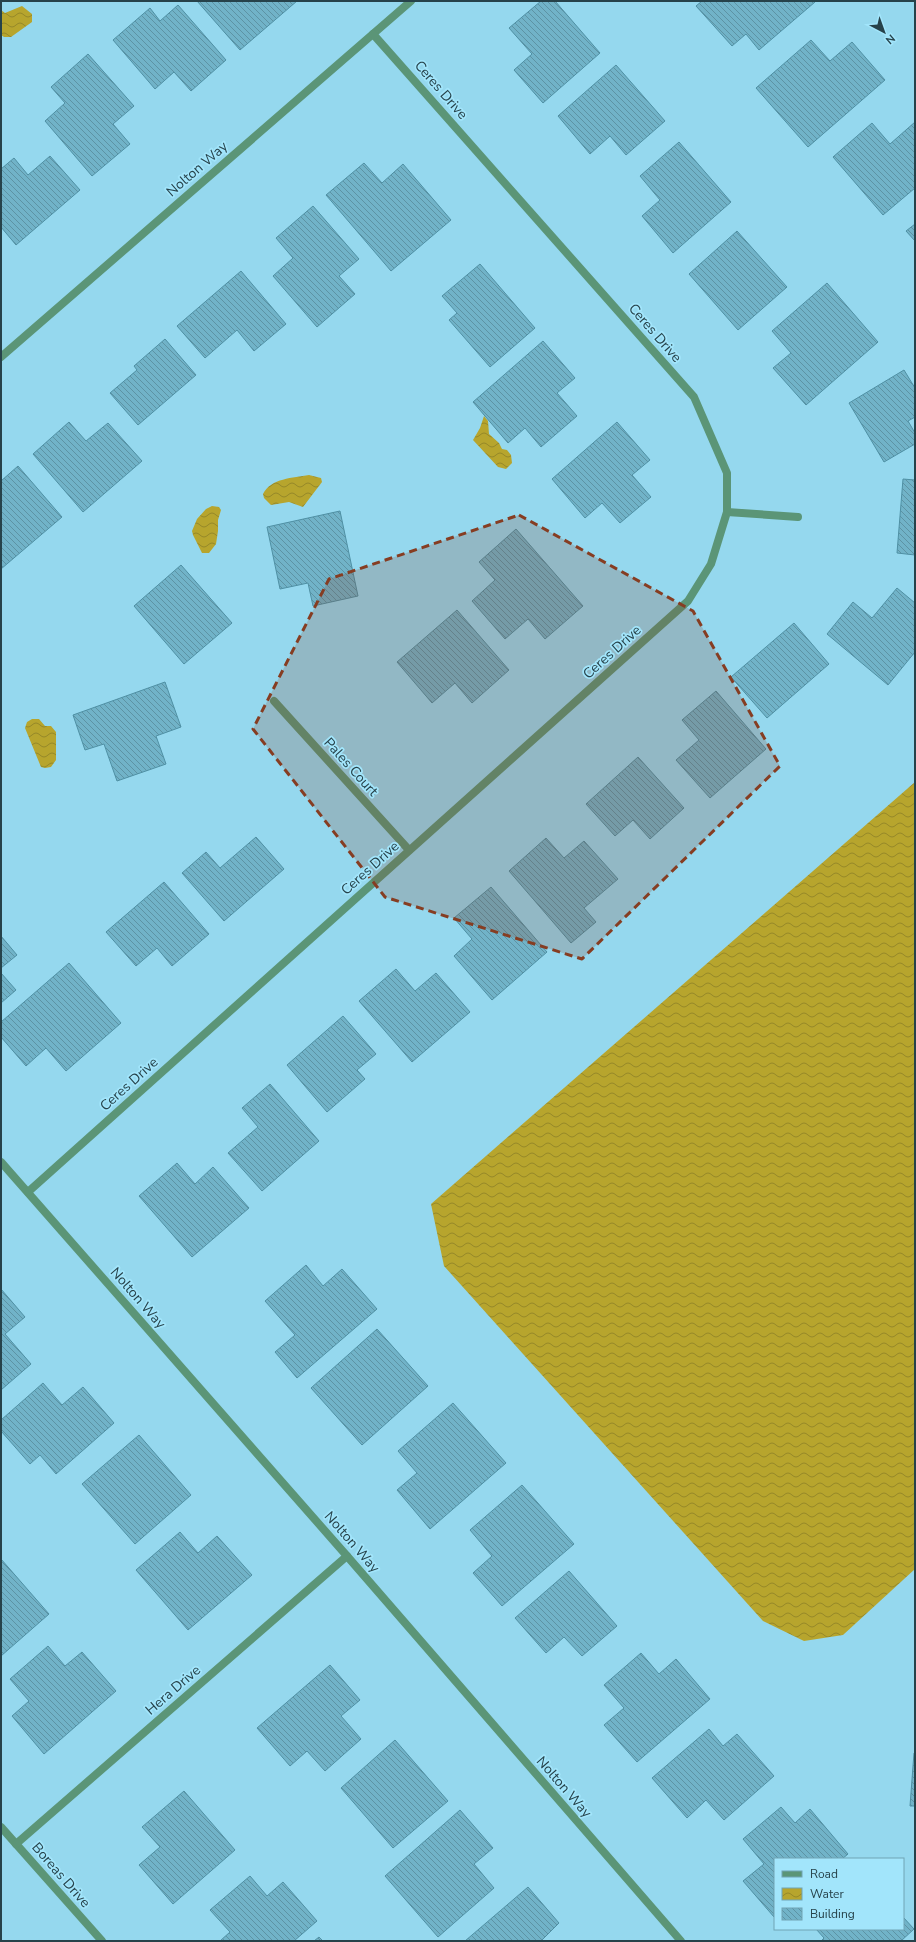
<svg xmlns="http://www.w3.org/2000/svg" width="916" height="1942" viewBox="0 0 916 1942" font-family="'Nunito Sans',sans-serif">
<defs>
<pattern id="water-waves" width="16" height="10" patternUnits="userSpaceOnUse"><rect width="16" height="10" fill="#b7a52d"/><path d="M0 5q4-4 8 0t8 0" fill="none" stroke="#958828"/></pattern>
<pattern id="building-back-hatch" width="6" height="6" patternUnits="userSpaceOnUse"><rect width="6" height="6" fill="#71b3c8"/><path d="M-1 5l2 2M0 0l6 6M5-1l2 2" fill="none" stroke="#5d93a4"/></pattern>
</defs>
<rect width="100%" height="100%" fill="#95d8ee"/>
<g fill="url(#water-waves)">
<path d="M22 6 32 14V22L11 37H4L1 35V10L5 13Z"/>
<path d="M484 416 488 421 489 434 499 443 502 449 507 450 511 455 512 463 506 469 498 467 473 440 480 428Z"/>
<path d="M309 475 321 478 322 482 303 507 289 502 271 505 264 498 263 494C271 478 293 478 309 475Z"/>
<path d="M212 506 219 507 221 510 218 520V531L216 544 209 553H202L193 535 192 531 197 519 206 509Z"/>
<path d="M32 719H39L45 726H51L56 732V760L51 767 45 768 41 767 25 728 27 722Z"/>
<path d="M915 782V1569L843 1635 804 1641 763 1621 444 1266 431 1204Z"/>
</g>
<g fill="url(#building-back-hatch)" stroke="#4f90a4">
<path d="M197 1H297L240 50Z"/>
<path d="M541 1H555L600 53 543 103 514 70 532 54 509 28Z"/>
<path d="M702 1H814L815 2 759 50 746 34 732 46 696 6Z"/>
<path d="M178 5 226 60 191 91 174 72 155 89 113 40 150 8 160 21Z"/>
<path d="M811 40 830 61 852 42 885 80 808 147 756 88Z"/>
<path d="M88 54 134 106 113 124 130 144 92 176 45 121 65 103 51 87Z"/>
<path d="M616 65 665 121 626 155 610 136 590 154 558 116Z"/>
<path d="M915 122V188L883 215 833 157 872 123 890 144Z"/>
<path d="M679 142 731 202 673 253 642 216 660 200 640 176Z"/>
<path d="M50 156 80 190 16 245 1 227V169L14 158 28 175Z"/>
<path d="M364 163 382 183 403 164 451 220 391 271 326 195Z"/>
<path d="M313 206 359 259 339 276 355 294 317 327 273 276 293 258 276 238Z"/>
<path d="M915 224V241L906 231Z"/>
<path d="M737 231 787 287 738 330 689 274Z"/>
<path d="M480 264 535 328 490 367 449 320 457 313 442 296Z"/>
<path d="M241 271 286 324 254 351 237 330 205 358 177 326Z"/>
<path d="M827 283 878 342 806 405 773 368 791 353 772 331Z"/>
<path d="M165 339 196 375 138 425 110 393 137 370 134 366Z"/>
<path d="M543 341 575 378 557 393 577 416 541 447 525 428 508 443 473 402Z"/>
<path d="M904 370 915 388V417L908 421 915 433V444L884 462 849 403Z"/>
<path d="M69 422 86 441 108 423 142 461 83 512 33 454Z"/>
<path d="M617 422 650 460 632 475 651 497 620 523 602 503 585 518 552 479Z"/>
<path d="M18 466 62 517 1 569V481Z"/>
<path d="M903 479 915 480V555L897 553Z"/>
<path d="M340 511 358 596 313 606 308 583 280 589 267 527Z"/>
<path d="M516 529 583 606 545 639 528 619 505 639 472 601 495 580 479 562Z"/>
<path d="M181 565 232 623 184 664 134 606Z"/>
<path d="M897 588 915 603V652L888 685 827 634 853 602 872 618Z"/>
<path d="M457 610 509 670 472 703 455 683 432 703 397 662Z"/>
<path d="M794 623 829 664 767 718 731 677Z"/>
<path d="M165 682 181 727 156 736 166 764 117 781 104 744 85 750 73 715Z"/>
<path d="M716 691 766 749 710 798 676 760 699 740 682 720Z"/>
<path d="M638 757 684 808 650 839 633 820 615 836 586 804Z"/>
<path d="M256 837 284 869 224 921 182 873 206 852 220 868Z"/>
<path d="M546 838 564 858 584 841 618 879 584 908 596 922 571 943 509 871Z"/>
<path d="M164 882 209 934 172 966 157 948 136 966 106 932Z"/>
<path d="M491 887 547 952 492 1000 454 956 472 939 454 918Z"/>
<path d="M1 936 17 955 1 968Z"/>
<path d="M69 963 121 1023 66 1071 46 1048 26 1066 1 1037V1022Z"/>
<path d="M396 969 415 991 436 973 470 1012 412 1062 359 1001Z"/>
<path d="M1 973 16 990 1 1003Z"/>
<path d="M343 1016 376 1054 357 1070 365 1079 327 1112 287 1065Z"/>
<path d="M270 1084 319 1141 262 1191 228 1153 258 1127 242 1108Z"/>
<path d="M177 1163 195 1184 213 1167 249 1208 192 1257 139 1196Z"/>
<path d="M306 1265 323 1286 342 1269 377 1309 297 1378 275 1352 295 1335 265 1301Z"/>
<path d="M1 1289 25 1317 5 1334 31 1364 1 1390Z"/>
<path d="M377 1329 428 1386 362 1445 311 1388Z"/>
<path d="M43 1383 62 1405 83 1387 114 1423 56 1474 40 1455 30 1464 1 1431V1420Z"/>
<path d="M453 1403 506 1463 430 1529 397 1490 417 1473 398 1451Z"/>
<path d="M139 1435 191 1495 135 1544 82 1484Z"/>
<path d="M522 1485 574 1544 502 1606 473 1573 492 1556 470 1530Z"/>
<path d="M180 1532 198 1553 217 1536 252 1575 188 1630 136 1570Z"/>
<path d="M1 1559 49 1614 1 1656Z"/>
<path d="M569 1571 617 1626 582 1656 564 1637 546 1653 515 1618Z"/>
<path d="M48 1646 65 1666 82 1652 116 1691 44 1754 12 1716 29 1701 10 1679Z"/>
<path d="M641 1653 659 1674 676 1659 710 1699 637 1762 604 1725 624 1708 604 1685Z"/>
<path d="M330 1665 360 1700 341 1716 361 1739 325 1771 307 1751 290 1766 257 1728Z"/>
<path d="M709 1729 723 1746 737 1734 774 1776 724 1820 706 1800 687 1818 652 1778Z"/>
<path d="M395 1740 448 1801 393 1848 341 1788Z"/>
<path d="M914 1753H915V1806H910Z"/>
<path d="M184 1791 235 1850 173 1904 139 1865 160 1847 142 1827Z"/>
<path d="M781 1807 795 1823 810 1809 848 1854 842 1859H775L774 1917 743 1881 764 1864 743 1839Z"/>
<path d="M460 1810 493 1848 474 1864 494 1888 438 1937 385 1876Z"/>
<path d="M250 1876 267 1896 283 1882 317 1921 294 1941H220L230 1932 210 1910Z"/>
<path d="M528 1887 559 1923 541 1941H465Z"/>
<path d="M903 1917 914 1929 901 1941H821L824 1938 816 1929H903Z"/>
<path d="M319 1937 323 1941H314Z"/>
</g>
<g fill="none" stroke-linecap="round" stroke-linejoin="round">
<path stroke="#5b9577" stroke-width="8" d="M727 512 798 517"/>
<g stroke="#5b9577" stroke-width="8">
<path d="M1 357 411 1"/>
<path d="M274 701 409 850"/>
<path d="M1 1162 347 1556 681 1941"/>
<path d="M28 1192 688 601 711 564 727 512V473L694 397 373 34"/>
<path d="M1 1827 102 1941"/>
<path d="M16 1844 347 1556"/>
</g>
</g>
<path fill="#863d22" fill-opacity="0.2" stroke="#863d22" stroke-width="3" stroke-dasharray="8 5" stroke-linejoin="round" d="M519 515 693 611 780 766 582 959 385 897 253 729 329 579Z"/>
<g text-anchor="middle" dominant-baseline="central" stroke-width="3.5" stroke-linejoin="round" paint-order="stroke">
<g font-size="14" fill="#26424a" stroke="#a2e5fb">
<text transform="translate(441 90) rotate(49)">Ceres Drive</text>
<text transform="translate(197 169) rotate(-41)">Nolton Way</text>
<text transform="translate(655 333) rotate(49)">Ceres Drive</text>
<text transform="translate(612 652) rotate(-42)">Ceres Drive</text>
<text transform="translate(351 767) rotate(48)">Pales Court</text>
<text transform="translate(370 868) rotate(-42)">Ceres Drive</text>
<text transform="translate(129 1084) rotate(-42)">Ceres Drive</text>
<text transform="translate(138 1298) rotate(49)">Nolton Way</text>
<text transform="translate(352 1542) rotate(49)">Nolton Way</text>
<text transform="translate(173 1690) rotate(-41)">Hera Drive</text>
<text transform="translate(564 1787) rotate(49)">Nolton Way</text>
<text transform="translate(61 1875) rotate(49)">Boreas Drive</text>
</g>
</g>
<rect width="916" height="1942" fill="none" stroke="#26424a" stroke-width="4"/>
<rect x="774" y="1858" width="130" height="72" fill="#a2e5fb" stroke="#70a4b4"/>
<rect x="782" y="1871" width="20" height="6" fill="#5b9577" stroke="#70a4b4"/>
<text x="810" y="1878" font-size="12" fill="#26424a">Road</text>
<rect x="782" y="1888" width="20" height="12" fill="url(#water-waves)" stroke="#70a4b4"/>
<text x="810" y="1898" font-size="12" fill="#26424a">Water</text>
<rect x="782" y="1908" width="20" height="12" fill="url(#building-back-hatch)" stroke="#70a4b4"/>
<text x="810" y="1918" font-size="12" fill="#26424a">Building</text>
<g transform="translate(884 32) rotate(139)" stroke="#a2e5fb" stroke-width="3" paint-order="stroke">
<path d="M0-3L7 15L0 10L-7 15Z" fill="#26424a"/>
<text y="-6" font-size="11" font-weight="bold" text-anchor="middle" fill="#26424a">N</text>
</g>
</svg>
